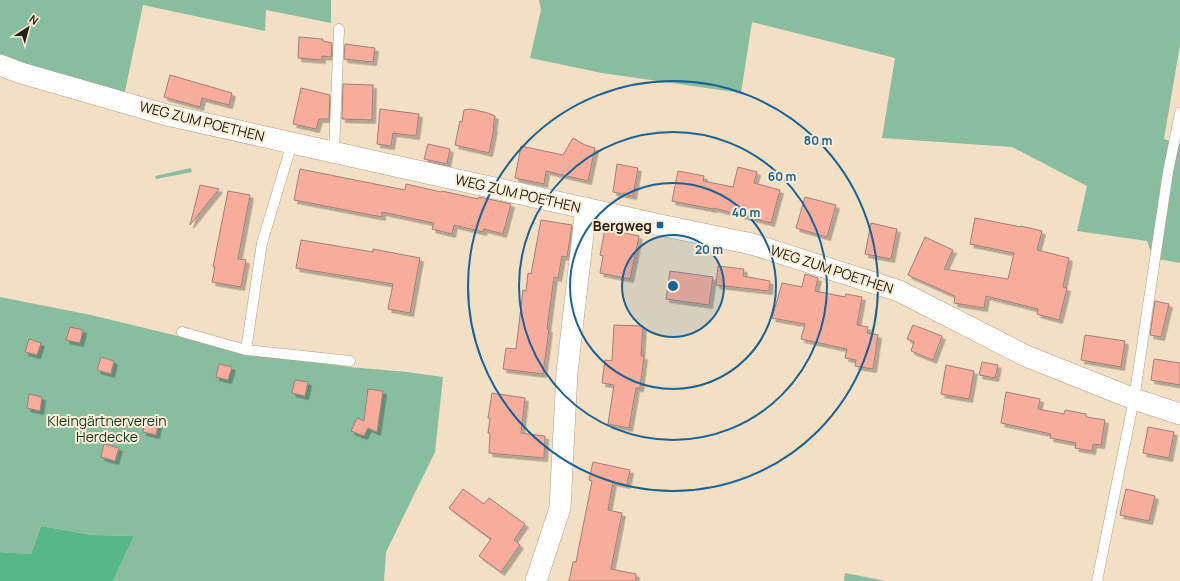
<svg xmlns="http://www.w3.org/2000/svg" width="1180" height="581" viewBox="0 0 1180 581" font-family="Manrope,sans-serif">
<defs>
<filter id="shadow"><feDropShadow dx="3.5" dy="3.5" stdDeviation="0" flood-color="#0004"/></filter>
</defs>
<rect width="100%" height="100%" fill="#f2dfc4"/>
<g fill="#88bda0">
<path d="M0 0H331V23L266 10 265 31 143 5 124 96 0 57Z"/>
<path d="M539 0H1180V45L1164 139 1180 144V263L1153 258 1147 241 1077 231 1087 186 1012 147 882 138 895 58 752 22 741 93 602 73 530 58 541 10Z"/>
<path d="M191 168 192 172 156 179 155 176Z"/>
<path d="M0 297 91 315 248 353 349 367 407 372 443 377 435 452 386 552 384 581H113L134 536 92 535 41 526 31 554 0 552Z"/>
<path d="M845 573 886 581H844Z"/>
</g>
<path fill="#58b788" d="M41 526 92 535 134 536 113 581H0V552L31 554Z"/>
<g fill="#f7ac9c" stroke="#9f7f78" filter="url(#shadow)">
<path d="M299 37 323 39V41L332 43 331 57 322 56V60L298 58Z"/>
<path d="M345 44 375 48 373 62 344 59Z"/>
<path d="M170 75 232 93 229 105 202 98 200 107 164 97Z"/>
<path d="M343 84 373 85 372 120 342 119Z"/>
<path d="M301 88 330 95 329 119H319L316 129 293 124Z"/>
<path d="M380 109 419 114 416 136 393 133 391 146 377 144Z"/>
<path d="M471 109 488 113 495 116 493 128H494L489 153 455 145 460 121 462 122 464 110Z"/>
<path d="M573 138 585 145 595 148 588 181 546 171 544 184 515 178 521 146 563 155Z"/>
<path d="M428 144 450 149 447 164 424 159Z"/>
<path d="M617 164 638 168 633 196 613 192Z"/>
<path d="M738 167 757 172 754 183 780 190 771 223 714 208 713 209 672 201 678 171 704 176 703 181 733 187Z"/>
<path d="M300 169 405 190 406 184 441 192 442 191 478 199 479 197 511 204 503 234 484 229 483 232 454 225 452 234 432 229 434 223 382 212V217L294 200Z"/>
<path d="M200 185 219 189 190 225Z"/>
<path d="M228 191 250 195 238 259 246 260 241 287 212 282 215 267H213Z"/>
<path d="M805 197 836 205 827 237 796 228Z"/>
<path d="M975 218 1021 227V226L1042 231 1037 250 1069 258 1063 287 1067 288 1059 320 1037 314 1038 309 986 296 984 308 954 303 955 296 908 275 925 237 953 250 944 269 1008 279 1014 253 970 244Z"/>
<path d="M541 220 572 225 567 257 562 256 558 278 554 277 547 329H549L543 374 503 369 506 348 516 349 523 290 526 291 528 273 531 274Z"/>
<path d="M871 223 897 229 891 259 865 254Z"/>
<path d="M605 229 639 236 630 279 600 273 603 256 600 255Z"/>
<path d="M301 240 373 252V249L420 258 410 313 388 309 393 284 296 268Z"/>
<path d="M718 266 744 269 743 276 770 281 769 291 716 285Z"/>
<path d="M670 271 713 277 709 305 666 299Z"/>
<path d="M805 274 818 278 815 291 845 297 846 294 862 297 857 325 868 327 867 333 878 335 873 369 855 366 856 360 845 358 847 349 801 339 805 324 772 318 782 283 802 287Z"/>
<path d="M1155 301 1169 304 1161 337 1150 335Z"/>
<path d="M614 325 643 326 641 356H644L640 388H636L629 428 608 424 614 385 602 383 605 360 612 361Z"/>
<path d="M913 325 942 336 933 360 911 351 914 342 907 339Z"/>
<path d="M70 327 83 330 80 343 66 340Z"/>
<path d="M1085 335 1125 341 1121 367 1081 360Z"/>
<path d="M29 339 41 343 37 355 25 352Z"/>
<path d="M101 357 114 361 111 374 97 370Z"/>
<path d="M1154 359 1180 363V385L1151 380Z"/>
<path d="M982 362 998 365 995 378 979 375Z"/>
<path d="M219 364 232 367 228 380 216 377Z"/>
<path d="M946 365 974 371 969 399 941 394Z"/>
<path d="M295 380 308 382 305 396 292 393Z"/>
<path d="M368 389 383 391 377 432 368 428 364 436 351 431 357 418 364 421Z"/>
<path d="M1006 392 1040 399 1038 409 1064 414 1065 410 1086 414V417L1105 420 1101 445 1093 444 1092 451 1075 448 1076 443 1050 438 1051 434 1001 423Z"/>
<path d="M492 393 525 398 521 433 545 436 544 458 489 453 490 433H488L490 418H488Z"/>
<path d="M29 394 42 397 40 411 27 408Z"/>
<path d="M145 420 159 422 156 435 143 432Z"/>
<path d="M1148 427 1174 432 1169 458 1143 453Z"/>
<path d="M104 444 119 448 115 461 101 457Z"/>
<path d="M593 462 630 470 627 485 613 482 608 510 622 513 611 569 636 574V581H569L573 562H576L592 481 589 480Z"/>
<path d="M463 489 484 504 489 498 525 524 514 540 520 545 501 572 479 556 491 539 449 508Z"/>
<path d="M1126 489 1155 496 1149 521 1120 515Z"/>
</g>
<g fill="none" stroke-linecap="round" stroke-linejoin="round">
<defs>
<g id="lane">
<path d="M334 153 339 29"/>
<path d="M182 332 246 350 350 361"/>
<path d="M246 350 262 243 292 143"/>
<path d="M1097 581 1134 399 1168 172 1180 113"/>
</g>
<g id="street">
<path d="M0 65 21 73 167 115 660 225 752 244 899 291 1026 356 1134 399 1180 414"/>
<path d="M536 581 560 508 567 372 586 208"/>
</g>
</defs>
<use href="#lane" stroke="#b19f86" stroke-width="11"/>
<use href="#street" stroke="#b19f86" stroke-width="22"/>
<use href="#lane" stroke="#fff" stroke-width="10"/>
<use href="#street" stroke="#fff" stroke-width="21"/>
</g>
<circle cx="673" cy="286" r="51" fill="#186296" fill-opacity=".12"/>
<g fill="none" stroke="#186296" stroke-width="2">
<circle cx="673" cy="286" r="51"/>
<circle cx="673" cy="286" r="103"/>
<circle cx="673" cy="286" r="154"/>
<circle cx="673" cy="286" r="205"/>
</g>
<rect fill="#186296" stroke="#fcedd7" stroke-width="1.5" x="656" y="221" width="8" height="8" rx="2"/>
<g text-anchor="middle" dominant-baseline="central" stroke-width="4" stroke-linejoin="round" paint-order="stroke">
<g font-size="14" fill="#272016" stroke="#fcedd7">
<text transform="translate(202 121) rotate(14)">WEG ZUM POETHEN</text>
<text transform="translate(518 193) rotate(13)">WEG ZUM POETHEN</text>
<text transform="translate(832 269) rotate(18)">WEG ZUM POETHEN</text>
</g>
<g font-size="14" font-weight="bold" fill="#272016" stroke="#fcedd7" text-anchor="end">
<text x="652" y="225">Bergweg</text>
</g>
<g font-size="14" fill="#123b27" stroke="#fcedd7">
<text x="107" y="420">Kleingärtnerverein<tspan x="107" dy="16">Herdecke</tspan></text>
</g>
</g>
<circle cx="673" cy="286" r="6" fill="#186296" stroke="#fcedd7" stroke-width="2"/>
<g font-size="12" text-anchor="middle" font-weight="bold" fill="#186296" stroke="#fcedd7" stroke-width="4" stroke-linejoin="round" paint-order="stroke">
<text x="818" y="145">80 m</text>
<text x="782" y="181">60 m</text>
<text x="746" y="217">40 m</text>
<text x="709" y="254">20 m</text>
</g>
<g transform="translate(28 28) rotate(36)" stroke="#fcedd7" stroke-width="3" paint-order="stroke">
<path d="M0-3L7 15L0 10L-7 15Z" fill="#272016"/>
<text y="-6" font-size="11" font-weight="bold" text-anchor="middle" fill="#272016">N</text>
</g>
</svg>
